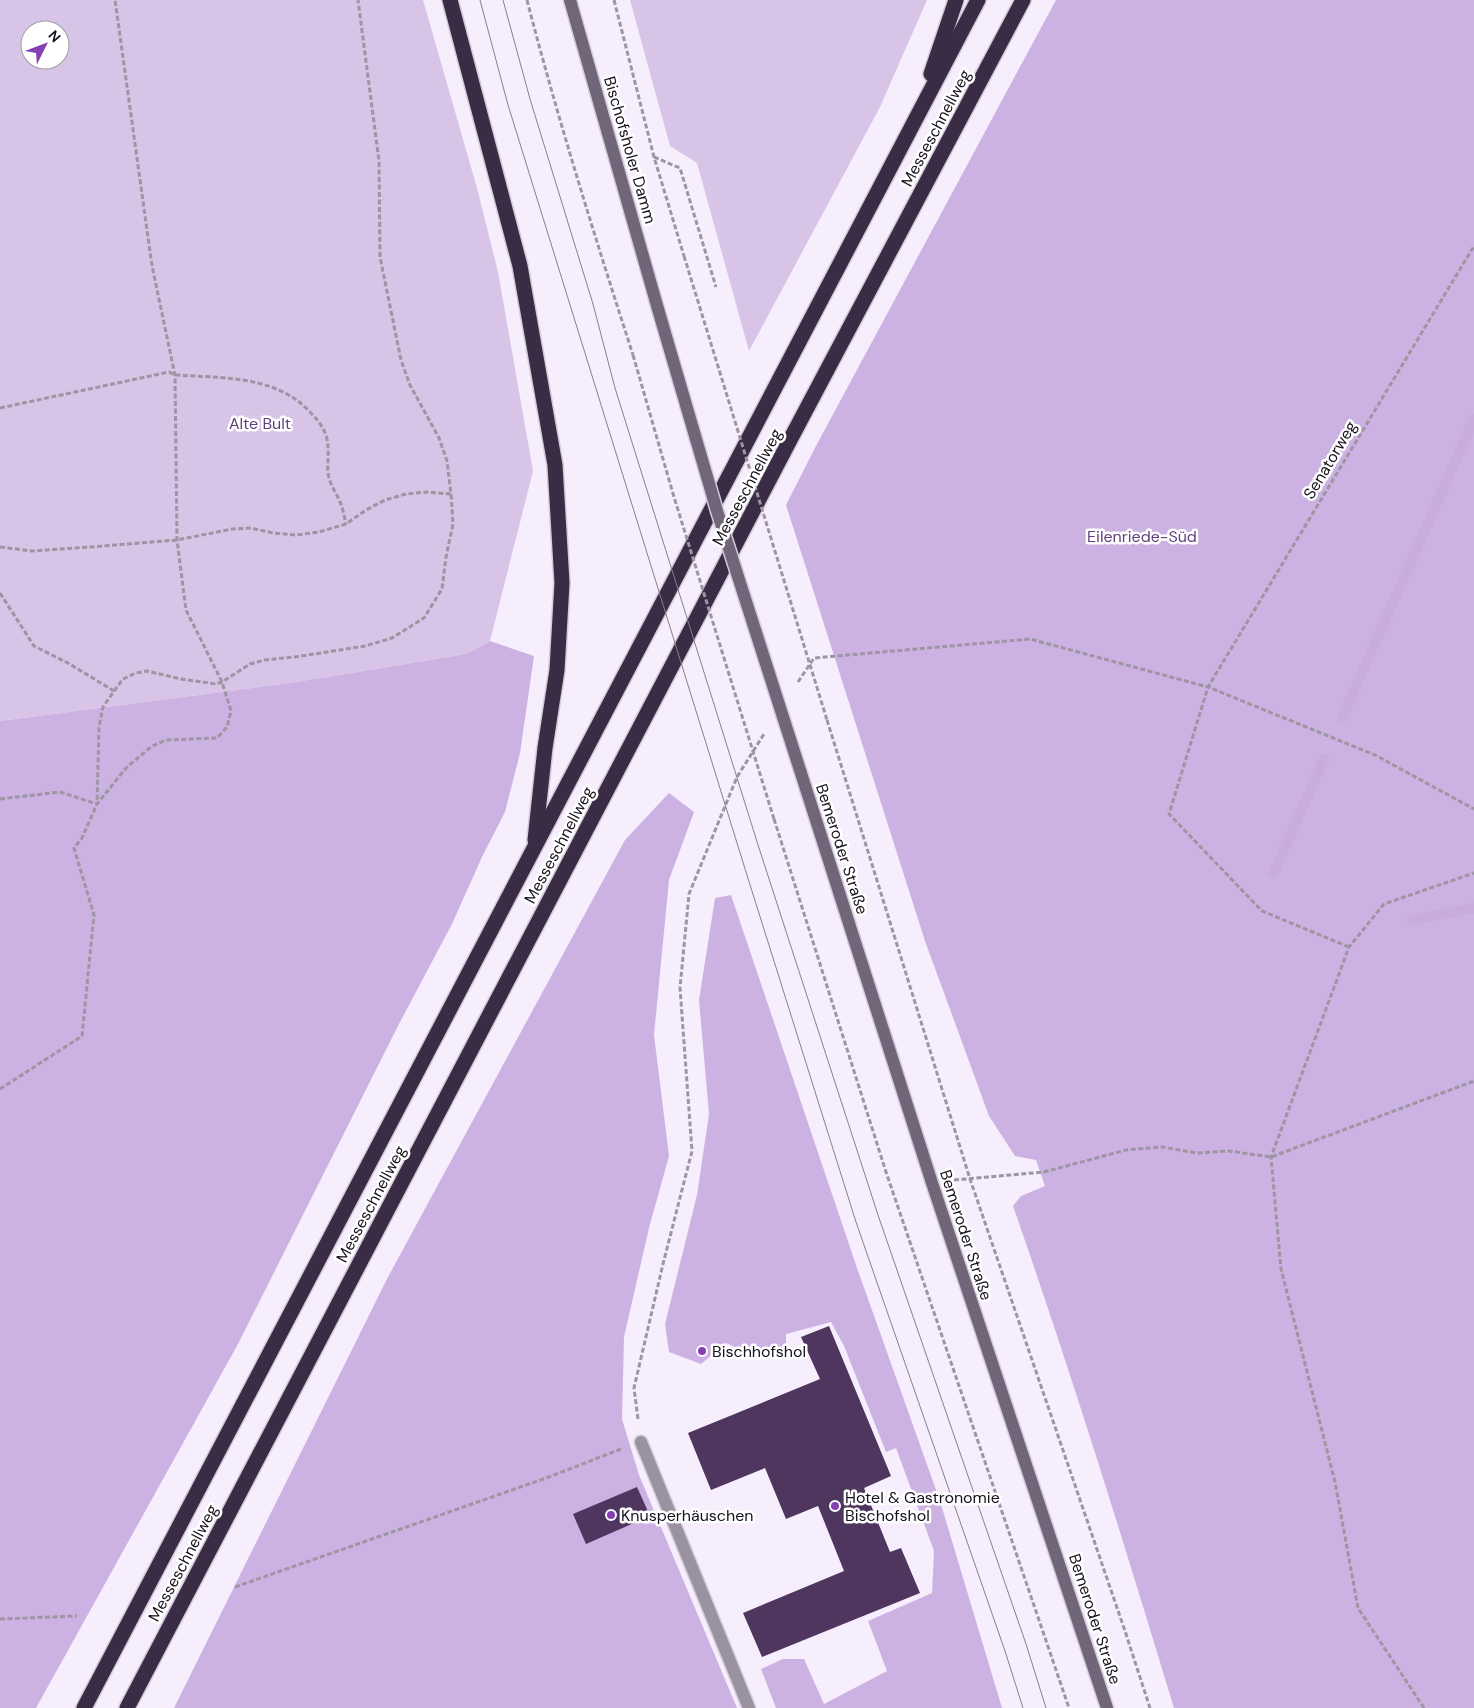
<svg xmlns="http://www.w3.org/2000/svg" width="1474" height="1708" viewBox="0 0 1474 1708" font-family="'DM Sans',sans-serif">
<rect width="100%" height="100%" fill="#f6eefc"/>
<g fill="#d7c4e6" fill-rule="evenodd">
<path d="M0 0H423L477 188 498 272 533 471 490 641 466 654 346 674 276 685 0 721ZM30 30H60V60H30Z"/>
<path d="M630 0H927L880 107 749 351 697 163 670 146Z"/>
</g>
<g fill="#ccb2e2">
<path d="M1056 0H1474V1708H1174C1123 1540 1071 1372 1013 1206L1021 1196 1045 1186 1036 1160 1015 1156 989 1116 925 941 786 505 817 444Z"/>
<path d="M490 641 534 656 520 753 505 812 482 857 452 924 399 1024 238 1344 36 1708H0V721L276 685 346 674 466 654Z"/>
<path d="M669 793 694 812 669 880 654 1035 669 1156 649 1228 624 1337 622 1419 639 1475 737 1708H174L388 1277 625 840Z"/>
<path d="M731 895 857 1268 940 1501 1002 1708H776L761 1669 783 1659H804L824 1704 887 1671 868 1621 932 1593 934 1551 896 1448 886 1452 844 1346 831 1322 786 1334V1351L760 1358 726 1343 701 1364 669 1352 665 1324 697 1195 709 1114 699 1000 715 898Z"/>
</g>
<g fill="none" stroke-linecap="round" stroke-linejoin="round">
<g stroke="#c7acdc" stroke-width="10">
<path d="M1342 718 1474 419"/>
<path d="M1273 874 1324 759"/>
<path d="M1412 920 1474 908"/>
</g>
</g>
<g fill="#4e365f">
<path d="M829 1326 891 1476 864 1488 890 1552 901 1548 920 1593 762 1657 743 1613 844 1571 818 1506 786 1519 765 1468 711 1490 688 1433 820 1379 801 1337Z"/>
<path d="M637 1487 650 1516 586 1544 573 1514Z"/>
</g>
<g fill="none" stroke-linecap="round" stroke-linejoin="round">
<defs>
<path id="lane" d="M641 1442 749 1708"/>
<g id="secondary">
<path d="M570 0 658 309"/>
<path d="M800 770 932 1183 1107 1708"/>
</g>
<g id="highway">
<path d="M450 0 520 266 555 465 562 583 557 670 545 748 535 840"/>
<path d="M931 74 956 0"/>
<path d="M84 1708 978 0"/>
<path d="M127 1708 790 440 1023 0"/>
</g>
</defs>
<use href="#lane" stroke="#d2cbd8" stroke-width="15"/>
<use href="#secondary" stroke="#d2cbd8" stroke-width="15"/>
<use href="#highway" stroke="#d2cbd8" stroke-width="18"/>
<g stroke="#9d95a2" stroke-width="3" stroke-dasharray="5 2.5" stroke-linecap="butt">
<path d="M527 0C558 120 595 237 633 355"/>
<path d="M614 0 654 157 684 256"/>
<path d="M654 157 680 168 716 287"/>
<path d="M0 408 169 372 175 375C222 378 277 375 311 413 317 419 323 427 326 435 330 449 327 460 328 473 329 483 336 492 340 502 343 508 344 516 346 524"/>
<path d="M0 547 32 551 90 547 177 540 232 529 251 528 273 533 296 535 319 532 346 524 366 510 385 500 406 494 426 492 451 494 447 461 439 438 410 385 401 360 380 257 379 161 358 0"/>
<path d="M0 593 34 646 68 663 114 691 103 707 99 727 97 804"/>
<path d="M798 682 814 658 1030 639 1208 687 1375 755 1474 809"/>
<path d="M114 691 123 679 136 673 147 671 181 679 216 684 222 682 250 664 265 660 295 657 365 646 392 638 424 618 442 589 446 557 453 524 451 494"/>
<path d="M827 720 970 1179 1125 1631 1150 1708"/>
<path d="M0 799 60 792 97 804"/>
<path d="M774 819 886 1172 1069 1708"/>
<path d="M1349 947 1262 911 1169 814 1208 687 1474 246"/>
<path d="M0 1089 82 1036 94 915 74 848 82 838 97 804 126 768 152 746 166 740 217 738 227 727 231 711 222 682 186 610 177 540 175 375 152 266 115 0"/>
<path d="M954 1180 1044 1172 1126 1150 1162 1147 1197 1153 1229 1151 1271 1157 1474 1081"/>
<path d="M638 1419 634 1388 663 1264 692 1151 680 988 689 894 737 777 764 734"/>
<path d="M235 1587 549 1477 621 1449"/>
<path d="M0 1619 77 1616"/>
<path d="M1424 1708 1358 1608 1335 1482 1281 1269 1271 1157 1349 947 1384 904 1474 873"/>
</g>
<use href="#lane" stroke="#9a92a1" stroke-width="12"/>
<use href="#secondary" stroke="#706579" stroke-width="12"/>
<use href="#highway" stroke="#3b2c46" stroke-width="15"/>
<g stroke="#867f8b" stroke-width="1">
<path d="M480 0 508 105 746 872 856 1222 1005 1651 1023 1708"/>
<path d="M503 0 530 99 593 304 615 388 759 848 878 1215 1026 1644 1046 1708"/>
</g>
<defs>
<path id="secondary-bridge" d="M658 309 717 511 800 770"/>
</defs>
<use href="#secondary-bridge" stroke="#d2cbd8" stroke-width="15" stroke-linecap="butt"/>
<g stroke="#9d95a2" stroke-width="3" stroke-dasharray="5 2.5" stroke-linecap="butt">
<path d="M684 256 827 720"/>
<path d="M633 355 674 497 774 819"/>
</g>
<use href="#secondary-bridge" stroke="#706579" stroke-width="12"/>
</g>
<g fill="#8740b4" stroke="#fff" stroke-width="2">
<circle cx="702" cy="1351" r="5"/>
<circle cx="835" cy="1506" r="5"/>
<circle cx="611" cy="1515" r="5"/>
</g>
<g text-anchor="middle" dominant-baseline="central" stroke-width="5" stroke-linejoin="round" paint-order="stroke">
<g font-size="16" fill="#17111c" stroke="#fff">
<text transform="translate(936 128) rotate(-62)">Messeschnellweg</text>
<text transform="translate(630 150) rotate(74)">Bischofsholer Damm</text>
<text transform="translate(1330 460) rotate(-59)">Senatorweg</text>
<text transform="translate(747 487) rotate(-62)">Messeschnellweg</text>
<text transform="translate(559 845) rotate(-62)">Messeschnellweg</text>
<text transform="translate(842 849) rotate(72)">Bemeroder Straße</text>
<text transform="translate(371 1204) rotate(-62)">Messeschnellweg</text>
<text transform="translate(966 1235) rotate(72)">Bemeroder Straße</text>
<text transform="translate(183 1563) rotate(-62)">Messeschnellweg</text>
<text transform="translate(1095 1619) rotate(72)">Bemeroder Straße</text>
</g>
<g font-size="16" fill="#613e7a" stroke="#fff">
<text x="260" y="423">Alte Bult</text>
<text x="1142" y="536">Eilenriede-Süd</text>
</g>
<g font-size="16" fill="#17111c" stroke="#fff" text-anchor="start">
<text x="712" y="1351">Bischhofshol</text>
<text x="845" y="1497">Hotel &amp; Gastronomie<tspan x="845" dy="18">Bischofshol</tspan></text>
<text x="621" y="1515">Knusperhäuschen</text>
</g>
</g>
<g transform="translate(45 45) rotate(48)"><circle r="24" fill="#ffffff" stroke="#a2a0a4"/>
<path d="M0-4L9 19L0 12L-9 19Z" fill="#8740b4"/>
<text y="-8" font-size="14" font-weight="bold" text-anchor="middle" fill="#17111c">N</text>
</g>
</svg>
